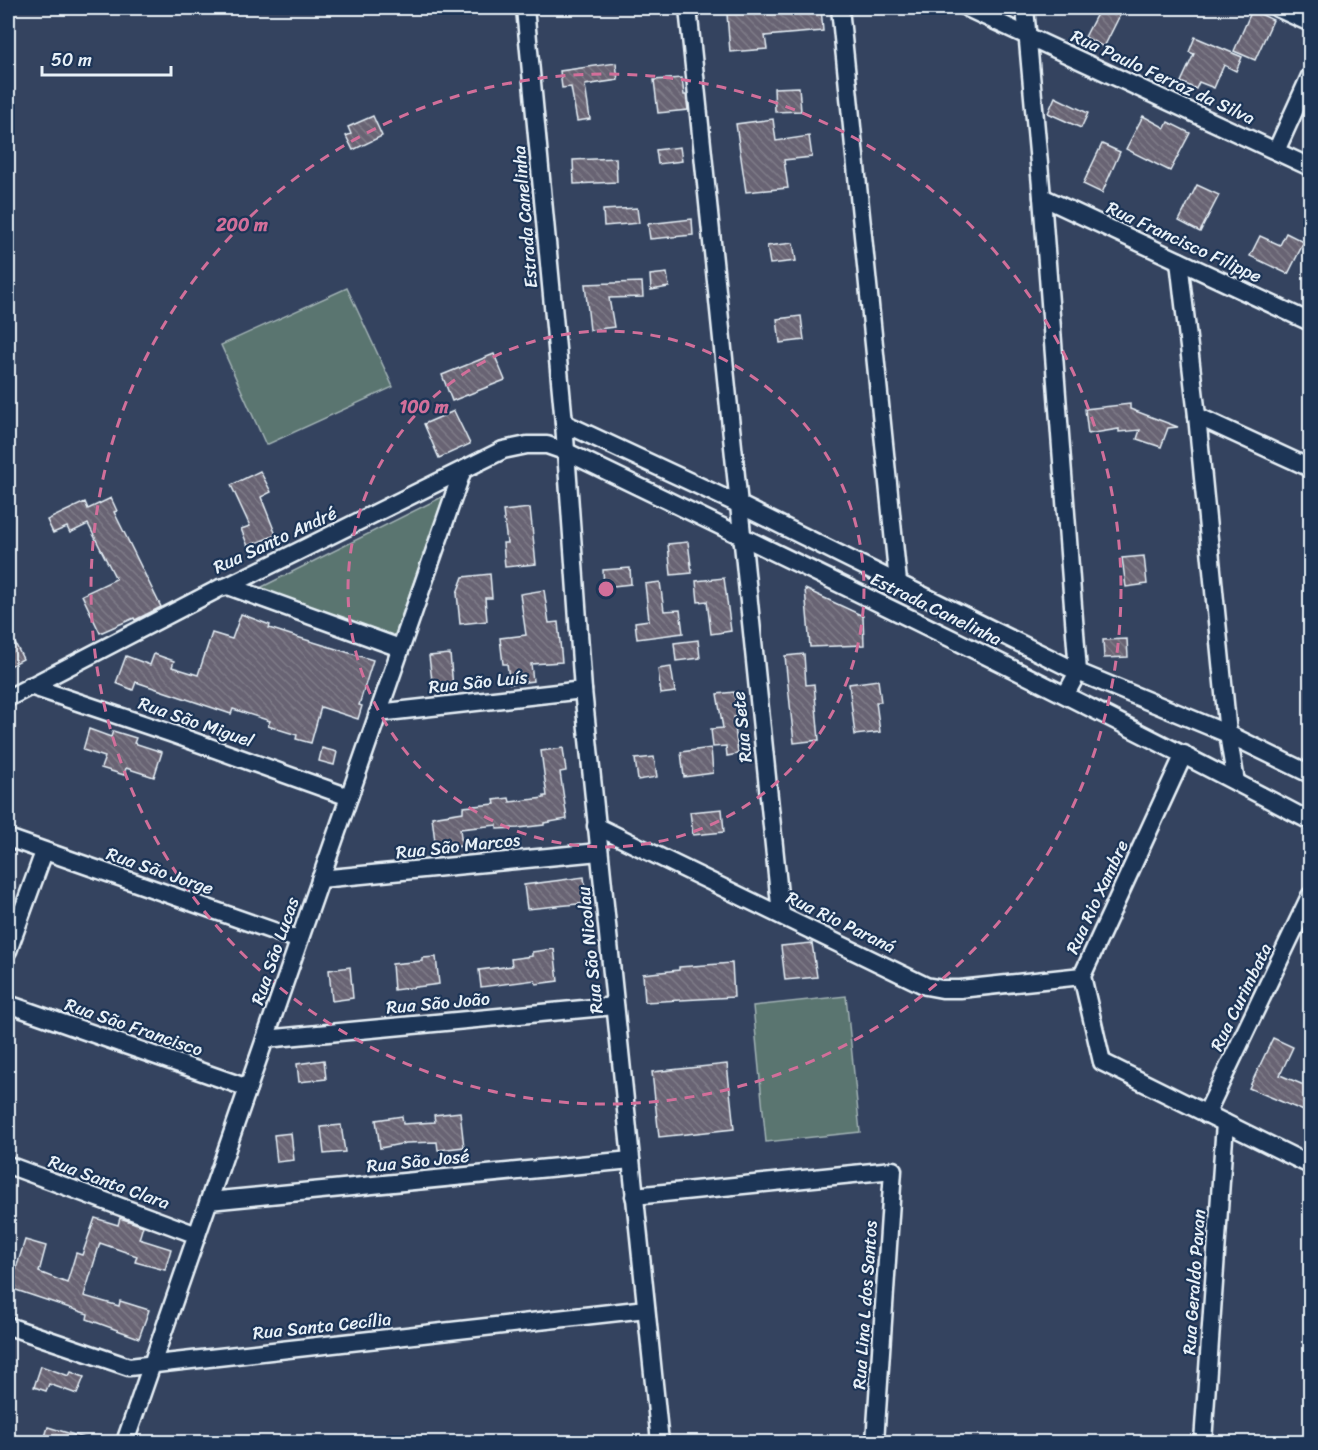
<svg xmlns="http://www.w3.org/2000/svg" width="1318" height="1450" viewBox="0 0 1318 1450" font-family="Sriracha,sans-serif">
<defs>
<pattern id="building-back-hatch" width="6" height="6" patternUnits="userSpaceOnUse" patternTransform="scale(1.5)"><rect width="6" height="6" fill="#686473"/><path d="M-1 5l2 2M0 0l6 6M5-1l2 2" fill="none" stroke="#7e7b88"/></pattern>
</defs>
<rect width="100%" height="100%" fill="#34435f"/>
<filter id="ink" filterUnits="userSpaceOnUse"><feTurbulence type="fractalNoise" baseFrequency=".0167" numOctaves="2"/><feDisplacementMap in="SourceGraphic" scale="12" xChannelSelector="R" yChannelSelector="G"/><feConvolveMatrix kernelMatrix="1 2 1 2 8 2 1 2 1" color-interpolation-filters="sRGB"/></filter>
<g filter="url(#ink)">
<g fill="#5a7470" stroke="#a1b2b4" stroke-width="1.5">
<path d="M347 288 393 387 266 445 221 345Z"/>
<path d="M444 496 394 637 258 589Z"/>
<path d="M846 996 860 1132 766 1142 753 1006Z"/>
</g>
<g fill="url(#building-back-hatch)" stroke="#e8f1f8" stroke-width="1.5">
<path d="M821 8 823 31 765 36 767 49 730 52 727 14 749 12V14Z"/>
<path d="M1100 8H1106L1120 15 1104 47 1085 37Z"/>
<path d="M1252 10 1273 20 1255 60 1234 51Z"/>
<path d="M1195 37 1242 57 1236 71 1224 65 1214 88 1199 82 1196 89 1181 82 1194 54 1189 52Z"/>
<path d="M616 63 618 80 585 85 590 119 577 121 571 87 562 88 560 71Z"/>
<path d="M682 78 684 95H686L688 110 658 113 654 80Z"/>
<path d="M799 87 801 111 775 112 774 88Z"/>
<path d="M1055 97 1088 113 1081 128 1048 113Z"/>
<path d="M373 116 382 136 353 150 346 136 351 134 348 127Z"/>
<path d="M1143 116 1165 128 1168 122 1190 133 1170 171 1126 149Z"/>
<path d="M773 119 776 141 809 136 812 157 784 160 788 188 746 192 736 124Z"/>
<path d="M1102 144 1120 152 1102 193 1083 184Z"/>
<path d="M680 147 682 161 658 164 656 150Z"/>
<path d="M616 158 617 182 574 184 573 160Z"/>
<path d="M1197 185 1219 195 1200 232 1179 221Z"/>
<path d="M637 208 639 223 604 226 603 210Z"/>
<path d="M692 219 693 235 650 239 648 224Z"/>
<path d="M1286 233 1304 242 1288 274 1250 256 1260 236 1280 245Z"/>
<path d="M793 243 796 261 770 264 767 246Z"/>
<path d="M667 273 669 287 651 290 650 275Z"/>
<path d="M642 282 643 297 609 298 614 327 590 330 585 284Z"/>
<path d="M801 316 804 340 780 343 777 319Z"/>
<path d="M494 354 505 380 452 401 442 375Z"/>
<path d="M1130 404V409L1178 427 1168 428 1161 447 1137 439 1140 430 1119 432V429L1088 434 1085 409Z"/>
<path d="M454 411 470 444 439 458 424 424Z"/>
<path d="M260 471 271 492 261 497 276 535 248 546 241 529 250 526 231 485Z"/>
<path d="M111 498 117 511 114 512 161 607 135 620 134 618 100 633 82 595 116 579 88 524 70 533 67 527 53 533 47 520 85 502 88 509Z"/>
<path d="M530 508 536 564 505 567 503 543H507L503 511Z"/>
<path d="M688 542 692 573 671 575 668 544Z"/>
<path d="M1144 556 1147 584 1126 587 1122 558Z"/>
<path d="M630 568 631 584 604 587 603 570Z"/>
<path d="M490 574 492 598H485L487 621 460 624 457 593 463 577Z"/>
<path d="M724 578 731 631 711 634 707 601 698 602 696 581Z"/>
<path d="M660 582 664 611 680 610 683 633 637 639 635 622 649 620 645 584Z"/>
<path d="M805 589 863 616 864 645 810 647Z"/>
<path d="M544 590 549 623 558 622 562 662 531 664 533 681 510 684 507 664H503L500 638 526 635 520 594Z"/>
<path d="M241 614 270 625 269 628 300 638 373 660 359 705 362 706 358 719 321 707 311 743 296 739 297 735 268 726 270 721 233 709 231 714 136 682 133 690 116 683 126 656 150 665 154 654 174 661 172 667 198 675 212 633 232 639Z"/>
<path d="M8 629 23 659 8 667Z"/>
<path d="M1127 639 1128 657 1104 658 1103 640Z"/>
<path d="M698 640 700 658 676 661 674 643Z"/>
<path d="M450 654 453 687 433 689 429 656Z"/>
<path d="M804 654 806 685 814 684 819 740 794 743 785 656Z"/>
<path d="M671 667 675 692 661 694 658 669Z"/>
<path d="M878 680 881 702H876L880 732 855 735 849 684Z"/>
<path d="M734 692 738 717H734L738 754 727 756 726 746 713 747 711 729 723 728 717 694Z"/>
<path d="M89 729 111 737 113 731 136 738 134 743 162 752 154 777 126 768 124 775 101 768 105 757 83 750Z"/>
<path d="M322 748 337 752 334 765 319 761Z"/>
<path d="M563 748 566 771 560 772 567 819 544 823V825L518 828 497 829V825L460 829 462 846 436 850 432 817 463 812V807L495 804 494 800 509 798 510 802 544 798V796H547L541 751Z"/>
<path d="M711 748 713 773 684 777 681 752Z"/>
<path d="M654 757 657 777 638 780 635 759Z"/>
<path d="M722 809 724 832 693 835 690 812Z"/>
<path d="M584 877 587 903 527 909 524 885Z"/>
<path d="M812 943 817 977 785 980 781 946Z"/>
<path d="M554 949 558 981 536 984 535 980 481 987 479 970 512 966 511 959 532 956V952Z"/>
<path d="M436 957 439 984 394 990 392 964 422 961V958Z"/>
<path d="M732 963 734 997 645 1002 643 974 679 970V967Z"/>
<path d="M350 967 353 998 332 1001 329 970Z"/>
<path d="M1273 1038 1293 1047 1280 1075 1311 1088V1114L1249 1088Z"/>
<path d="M324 1060 326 1079 299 1082 297 1064Z"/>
<path d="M727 1064 734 1129 659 1137 652 1072Z"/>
<path d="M460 1112 464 1147 438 1150 437 1142 406 1143 380 1148 376 1120 402 1116 403 1124 435 1122 434 1115Z"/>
<path d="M341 1125 345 1152 324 1154 321 1127Z"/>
<path d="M291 1133 294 1160 277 1162 274 1135Z"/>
<path d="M95 1218 118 1225 120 1218 143 1226 139 1239 171 1249 165 1270 135 1262 137 1256 100 1243 84 1296 119 1306 120 1301 149 1310 139 1338 87 1319 88 1314 10 1288 25 1240 46 1246 39 1272 67 1283 76 1253 82 1255Z"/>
<path d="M41 1366 69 1376 71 1372 84 1377 77 1394 49 1384 46 1391 34 1387Z"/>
<path d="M48 1427 88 1439 87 1443H43Z"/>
</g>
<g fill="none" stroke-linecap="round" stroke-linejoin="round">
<defs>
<g id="minor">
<path d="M525 8 564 423 583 690 660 1442"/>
<path d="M688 8 781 914"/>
<path d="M840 8 898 582"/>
<path d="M967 8 1310 167"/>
<path d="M1025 8 1042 197 1078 672 1066 694"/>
<path d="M1277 8 1310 23"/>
<path d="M1276 151 1310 76"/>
<path d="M1042 197 1310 322"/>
<path d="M1179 261 1197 416 1228 734 1236 782"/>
<path d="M1197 416 1310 468"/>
<path d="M564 423 740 505 1078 672 1228 734 1310 774"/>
<path d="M228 586 400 648"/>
<path d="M30 686 170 733 349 797"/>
<path d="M8 698 220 588 228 586 503 450 527 445H547L567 452C816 572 1066 692 1310 821"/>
<path d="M378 713 583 690"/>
<path d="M1184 754 1082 976 1102 1062 1310 1165"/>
<path d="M596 826 926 986 942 989H960L1082 976"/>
<path d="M8 838 299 940"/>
<path d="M320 879 599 852"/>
<path d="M8 951 44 852"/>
<path d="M8 1004 248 1088"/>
<path d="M265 1039 615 1006"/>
<path d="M1206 1114 1310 896"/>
<path d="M8 1165 197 1235"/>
<path d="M634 1196 893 1170 875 1442"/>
<path d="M209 1201 631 1160"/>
<path d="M8 1326 129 1367 646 1309"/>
<path d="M125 1442 462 472"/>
<path d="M1203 1442 1225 1123"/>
</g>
</defs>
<use href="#minor" stroke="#e8f1f8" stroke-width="21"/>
<use href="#minor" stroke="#1d3557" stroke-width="16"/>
</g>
</g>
<g fill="none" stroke="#d16f9a" stroke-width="3" stroke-dasharray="10 8">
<circle cx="606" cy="589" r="258"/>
<circle cx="606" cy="589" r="515"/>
</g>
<g text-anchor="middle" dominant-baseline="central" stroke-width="4.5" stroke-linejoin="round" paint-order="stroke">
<g font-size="18" fill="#e8f1f8" stroke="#1d3557">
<text transform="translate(1163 77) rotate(25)">Rua Paulo Ferraz da Silva</text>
<text transform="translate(525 217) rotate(-95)">Estrada Canelinha</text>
<text transform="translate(1184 242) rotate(25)">Rua Francisco Filippe</text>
<text transform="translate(275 540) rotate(-25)">Rua Santo André</text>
<text transform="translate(936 609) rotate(26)">Estrada Canelinha</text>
<text transform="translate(478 682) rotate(-6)">Rua São Luís</text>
<text transform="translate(196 722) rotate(19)">Rua São Miguel</text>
<text transform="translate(742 727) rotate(-96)">Rua Sete</text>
<text transform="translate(458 846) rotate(-6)">Rua São Marcos</text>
<text transform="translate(160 871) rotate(19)">Rua São Jorge</text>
<text transform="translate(1097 897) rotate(-65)">Rua Rio Xambre</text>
<text transform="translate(841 922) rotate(26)">Rua Rio Paraná</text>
<text transform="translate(590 950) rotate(-96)">Rua São Nicolau</text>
<text transform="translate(275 951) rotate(-71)">Rua São Lucas</text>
<text transform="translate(1241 997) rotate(-64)">Rua Curimbata</text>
<text transform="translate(438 1003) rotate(-5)">Rua São João</text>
<text transform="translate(134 1027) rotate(19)">Rua São Francisco</text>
<text transform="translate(418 1161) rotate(-6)">Rua São José</text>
<text transform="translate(109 1182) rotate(20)">Rua Santa Clara</text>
<text transform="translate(1194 1282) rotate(-86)">Rua Geraldo Pavan</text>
<text transform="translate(865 1305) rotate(-86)">Rua Lina L dos Santos</text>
<text transform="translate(322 1326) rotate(-6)">Rua Santa Cecília</text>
</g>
</g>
<circle cx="606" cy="589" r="9" fill="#d16f9a" stroke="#1d3557" stroke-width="3"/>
<g font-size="18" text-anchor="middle" font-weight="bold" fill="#d16f9a" stroke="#1d3557" stroke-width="4.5" stroke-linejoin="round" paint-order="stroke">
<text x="242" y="231">200 m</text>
<text x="424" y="413">100 m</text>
</g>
<rect width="1318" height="1450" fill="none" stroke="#1d3557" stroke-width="30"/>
<rect x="15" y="15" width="1288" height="1420" fill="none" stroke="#e8f1f8" stroke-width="2" filter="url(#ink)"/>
<path d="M42 66v9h129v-9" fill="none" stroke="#e8f1f8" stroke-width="3"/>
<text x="51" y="66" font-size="18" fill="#e8f1f8" stroke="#1d3557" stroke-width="4.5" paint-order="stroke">50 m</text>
</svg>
